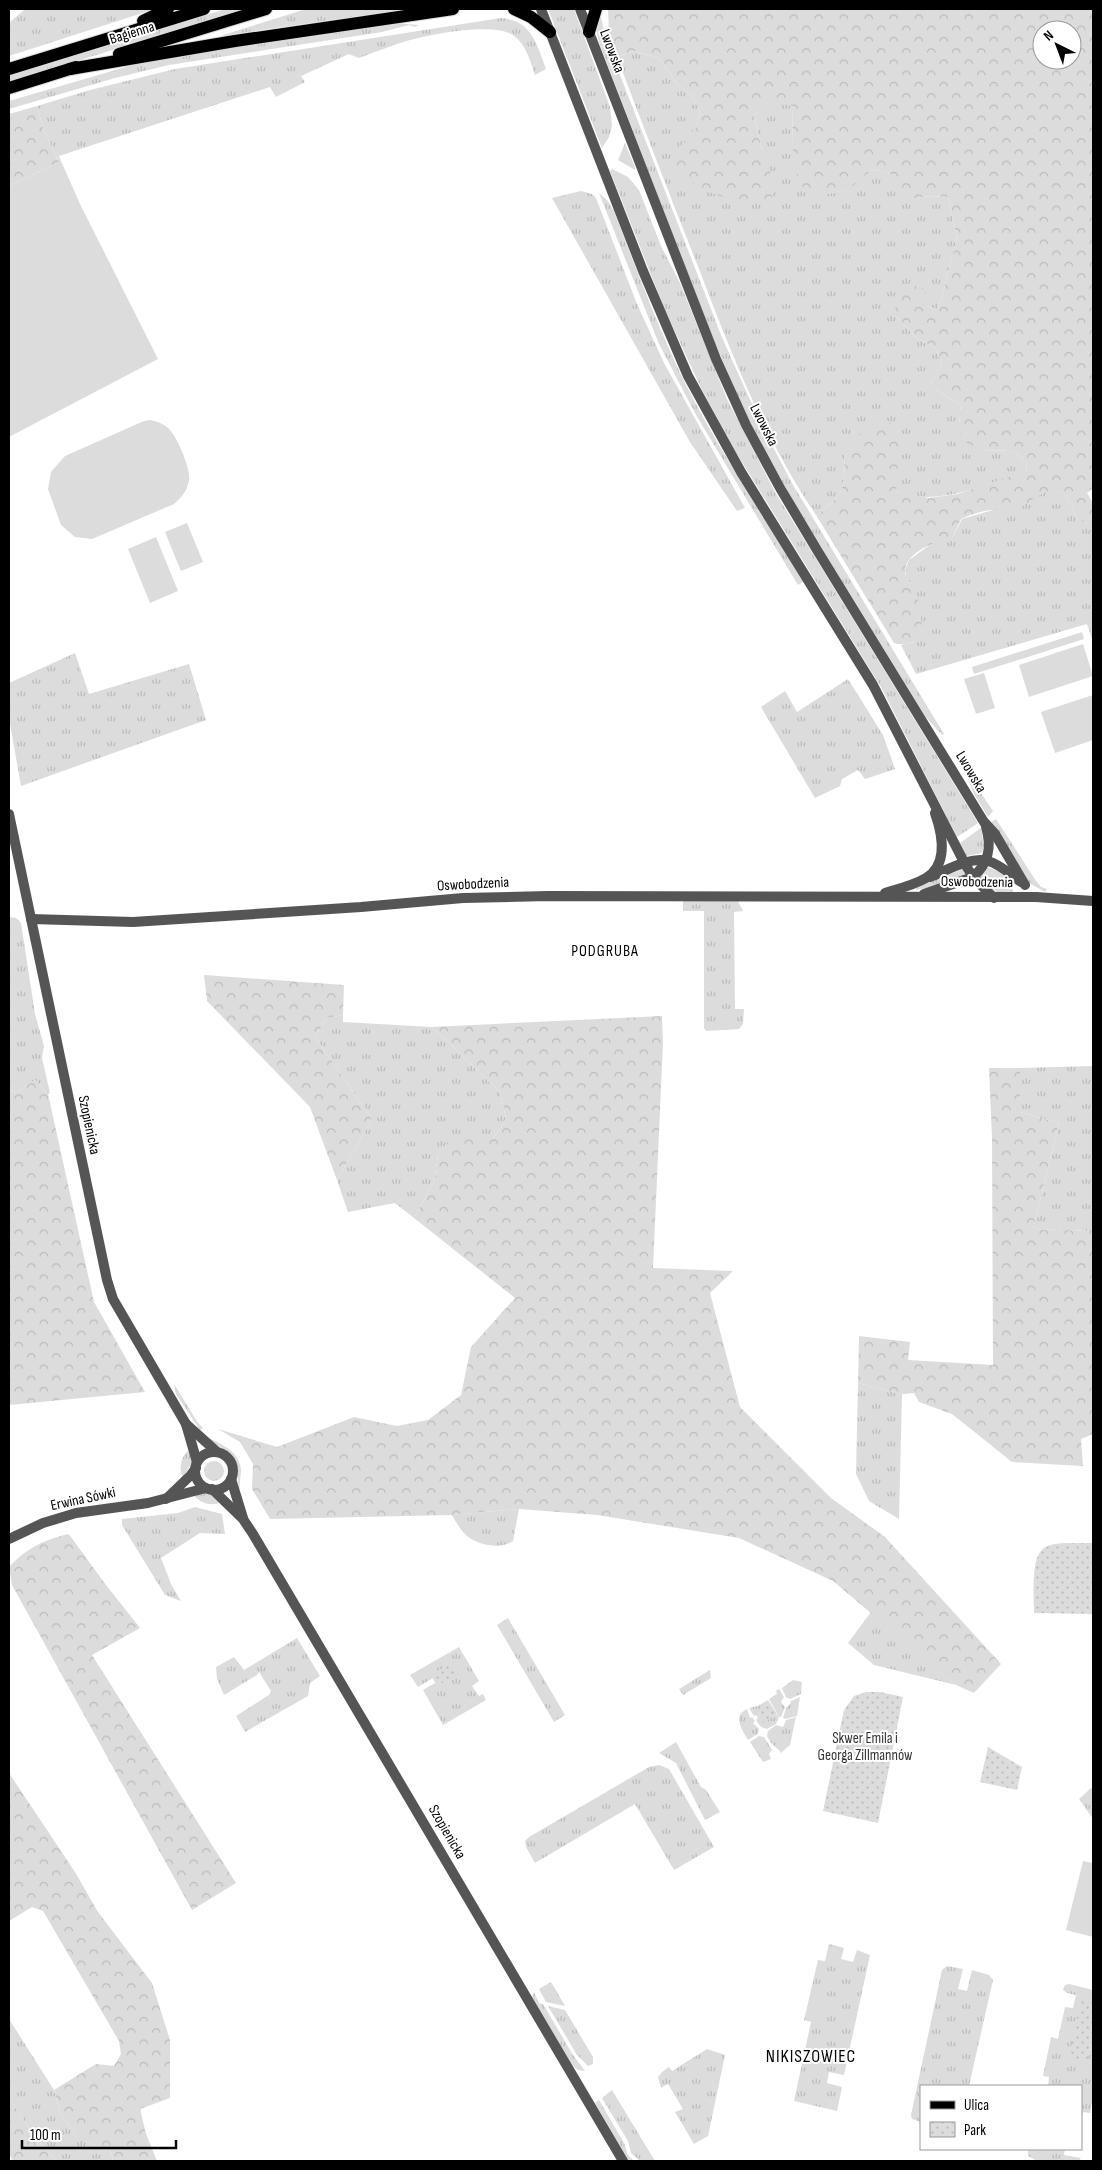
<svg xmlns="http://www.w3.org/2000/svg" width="1102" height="2170" viewBox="0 0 1102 2170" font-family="'Sofia Sans Condensed',sans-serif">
<defs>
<pattern id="grass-tufts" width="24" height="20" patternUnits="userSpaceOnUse" patternTransform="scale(1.25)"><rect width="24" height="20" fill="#dcdcdc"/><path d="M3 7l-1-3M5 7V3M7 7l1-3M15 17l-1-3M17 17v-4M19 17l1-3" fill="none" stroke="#bbb"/></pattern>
<pattern id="forest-crowns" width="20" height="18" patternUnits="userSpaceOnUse" patternTransform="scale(1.25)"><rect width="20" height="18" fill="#dcdcdc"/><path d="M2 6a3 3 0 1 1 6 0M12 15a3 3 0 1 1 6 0" fill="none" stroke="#bbb"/></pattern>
<pattern id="park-dots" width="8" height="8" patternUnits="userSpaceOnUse" patternTransform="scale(1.25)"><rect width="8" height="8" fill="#dcdcdc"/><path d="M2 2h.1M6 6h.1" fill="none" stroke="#bbb" stroke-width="1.8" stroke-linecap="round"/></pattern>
</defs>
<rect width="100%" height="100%" fill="#fff"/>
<g fill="url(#grass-tufts)">
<path d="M25 9H155L9 56V23Z"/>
<path d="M226 9H245L9 82V76Z"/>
<path d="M306 9H408L220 36Z"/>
<path d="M548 9H574L610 107 612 126 609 137 602 148Z"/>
<path d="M600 13 606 39 723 340 762 426 793 485 944 734 942 735 925 716 793 501 748 418 714 341 601 48C596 35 595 26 600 13Z"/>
<path d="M501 18C532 20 537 45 546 69L535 75C530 60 526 44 513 35 493 22 432 34 410 40 392 45 376 52 359 58L349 54 301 76 305 82 276 97 270 87 59 156 61 161 59 162 43 128 37 106 90 90 175 69Z"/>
<path d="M393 23 419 25 415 27 409 25 382 32 169 65 115 78 9 109V101L143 62 184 54Z"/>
<path d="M634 51 659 58 677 84 692 95 700 112 695 129 678 151 762 150 754 116 772 98 793 107 792 145 828 194 848 189 873 169 898 176 912 199 929 196 948 197 957 238 941 300 937 309 926 306 895 316 918 339 935 348 942 363 931 383 938 391 961 405 959 423 981 450 1014 451 1026 462 1027 472C987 484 939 507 897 492 886 489 855 461 844 453 845 487 846 495 816 515 765 440 731 353 699 269 671 199 644 128 617 57Z"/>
<path d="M625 143 635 167V170L618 160Z"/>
<path d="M612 169 628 177 639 190 661 246 680 283 727 399 775 492 978 823 957 837 881 687 737 454 702 390 665 310 610 171Z"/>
<path d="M581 191 592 194 596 198 637 304 664 363 745 508 737 511 690 442 552 198Z"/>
<path d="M599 193 608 201 614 211C636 269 658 327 685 383 720 452 763 516 803 582L798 585 696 415 659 344Z"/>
<path d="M1050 490 1063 492 1072 505 1077 519 1088 524 1093 522V642L1087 624 916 674 901 645 914 642 912 584 906 578 905 570 909 560 938 539 952 538 962 519 1027 500Z"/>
<path d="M75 653 89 694 189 664 206 720 21 786 9 718V683Z"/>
<path d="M848 679 883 735 895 769 865 779 858 770 842 779 840 786 815 798 761 707 785 691 797 712Z"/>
<path d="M965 769 993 811 988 817 974 794 964 770Z"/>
<path d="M996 819 1036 881 1041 887 1047 889 1045 892 1029 883 991 822Z"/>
<path d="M981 828 984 846 982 853 966 856 960 843Z"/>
<path d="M987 867C998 870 1014 880 1013 893H998L979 879Z"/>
<path d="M963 869 966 875 930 887 916 890V887Z"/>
<path d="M683 900 738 901 743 911 734 912 735 1009H744L743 1024 739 1029 706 1031 704 1028V911H683Z"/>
<path d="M9 917 16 918 21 923 35 1014 44 1046 42 1058 50 1093 48 1094 35 1080 15 1093 9 1089Z"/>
<path d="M343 1015V1022L432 1027 500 1092 506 1119 493 1139H479L438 1155 434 1182 414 1218 395 1203 348 1212 337 1180 372 1119 315 1037 327 1018Z"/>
<path d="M1093 1066V1231L1033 1229 1059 1123 1020 1112V1068Z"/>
<path d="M858 1383 902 1394 899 1519 869 1501 856 1474Z"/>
<path d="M174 1384 198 1423 203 1428 200 1430 176 1394Z"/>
<path d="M209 1438C223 1445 240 1452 241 1470 241 1477 239 1483 240 1490 236 1481 239 1475 237 1466 234 1451 218 1449 209 1438Z"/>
<path d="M191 1449 192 1462 183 1478C178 1468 181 1454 191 1449Z"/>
<circle cx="214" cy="1471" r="10"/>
<path d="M204 1492 212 1494 221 1502C211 1507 199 1503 193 1494Z"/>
<path d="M195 1507 222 1514 225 1534 200 1533 161 1558 171 1584 181 1601 165 1595 122 1525V1519L178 1513Z"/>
<path d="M519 1509 513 1541C501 1550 478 1545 467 1536 461 1531 456 1522 452 1515Z"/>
<path d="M871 1612 956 1685 874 1665 848 1643Z"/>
<path d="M508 1618 565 1715 554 1722 497 1625Z"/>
<path d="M297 1638 320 1676 310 1683 308 1696 245 1732 236 1716 269 1695 271 1691 259 1672 257 1675 224 1695 217 1679 216 1667 234 1657 244 1670Z"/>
<path d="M459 1647 479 1681 472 1686 479 1696 483 1694 486 1700 443 1725 423 1690 435 1683 438 1686 431 1676 433 1678 418 1687 410 1675Z"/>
<path d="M710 1670 711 1678 683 1695 679 1689Z"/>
<path d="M793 1680 802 1682 801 1694 790 1699 786 1697 782 1688Z"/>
<path d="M779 1689 784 1697 781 1702 785 1707 781 1717H779L769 1699 777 1694 776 1691Z"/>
<path d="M800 1697 797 1716 785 1719 783 1718 786 1708 790 1704 791 1701Z"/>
<path d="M768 1700 770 1703 757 1712 763 1722 777 1714 779 1718 776 1724 767 1729 761 1727 756 1720 758 1718 756 1715 754 1716 749 1708 758 1706Z"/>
<path d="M747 1709 750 1718 752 1717 755 1721 753 1723 759 1729 758 1734 748 1740C742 1729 732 1716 747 1709Z"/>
<path d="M796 1717 790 1745 781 1753C777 1746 772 1747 767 1736L768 1731 776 1725 783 1727 786 1720Z"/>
<path d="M759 1736 764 1737 772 1750 769 1754 771 1759 763 1762 750 1742Z"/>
<path d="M676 1742 701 1787 706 1790 720 1812 705 1820 676 1763 659 1753Z"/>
<path d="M659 1765 669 1769 714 1847 674 1870 635 1804 535 1863 526 1847 525 1841 529 1837 649 1767Z"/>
<path d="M1091 1788 1093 1790V1819L1079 1799Z"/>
<path d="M829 1944 844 1948 841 1959 853 1962 857 1950 870 1955 844 2075 829 2072 827 2083 842 2087 837 2111 794 2101 811 2022 804 2020 818 1960 825 1961Z"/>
<path d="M947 1966 963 1969 958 1989 967 1991 972 1970 989 1975 993 1980 969 2086H921V2122L912 2119 911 2115 942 1970Z"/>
<path d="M551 1982 565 2006 546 2002 539 1989Z"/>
<path d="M1069 1984 1093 1990V2097L1090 2113 1083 2112 1081 2123V2086H1048L1049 2077 1043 2076 1051 2037 1058 2039 1065 2007 1073 2008 1076 1995 1067 1993 1063 1990 1065 1985Z"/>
<path d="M534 1992 539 2003 543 2004 573 2055 585 2071 578 2070 573 2066 532 1998Z"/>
<path d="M548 2006 565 2010 593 2057V2064L588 2066 577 2055Z"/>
<path d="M9 2019 54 2090 61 2115 79 2140 111 2151 113 2161H57L35 2138 9 2097Z"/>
<path d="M707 2049 725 2055 708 2136 694 2144 675 2112 683 2109 668 2084 661 2088 658 2077 662 2072 669 2067 672 2071Z"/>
<path d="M612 2090 655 2161H640L631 2153 628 2141 602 2098Z"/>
<path d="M599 2100 624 2143 628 2155 634 2161H629L595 2103Z"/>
<path d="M1028 2149H1065L1064 2155 1081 2158 1079 2161H1037L1028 2156Z"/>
</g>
<g fill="url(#forest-crowns)" fill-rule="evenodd">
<path d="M608 9H1093V488L1087 493 1093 503V522L1088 524 1077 519 1072 505 1063 492C1040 489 1035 499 1018 509 1009 514 999 509 991 510 981 511 970 515 961 519L952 538C935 541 903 553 905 574 906 580 911 581 913 586 920 603 922 619 922 637 913 643 904 646 894 643L816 515C846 495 845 487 844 453L865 428 884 418 900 431 896 492 929 498 958 494 1027 471 1026 462 1014 451 981 450 961 440 959 423 961 405 938 391 931 383 942 363 935 348 918 339 895 316 896 298 913 285 925 289 926 306 937 309 941 300 957 238 948 197 929 196 912 199 891 190 897 176 873 169 849 189 828 194 799 186 792 145 793 107 772 99 754 116 762 150 775 187 770 201 731 200 703 190 676 171 677 150 695 129 700 112 692 95 677 84 659 58 634 51 617 57 609 33ZM1042 30H1072V60H1042Z"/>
<path d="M37 106 43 128 59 162 9 186V114Z"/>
<path d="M204 975 344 985 343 1015 327 1018 315 1037 372 1119 337 1180 310 1107 207 1001Z"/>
<path d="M662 1016 663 1043 653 1268 733 1271 710 1293 740 1407 831 1498 885 1537 1001 1664 974 1693 956 1685 833 1581 739 1538 597 1515 519 1509 452 1515 270 1519 252 1489 253 1464 240 1442 218 1429 277 1447 354 1417 397 1426 428 1420 461 1395 471 1347 515 1298 414 1218 434 1182 438 1155 452 1136 493 1139 506 1119 500 1092 432 1027Z"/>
<path d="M989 1068H1020V1112L1059 1123 1033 1229 1093 1231V1434L1081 1439 1083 1466 1012 1462 952 1414 919 1402 914 1393 902 1394 858 1383 859 1336 910 1342 908 1360 993 1365 992 1137Z"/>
<path d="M35 1080 48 1094 94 1302 145 1392 9 1405V1089L15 1093Z"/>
<path d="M68 1534 71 1537 106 1585 140 1628 92 1655 236 1883 192 1910 12 1585 9 1567C26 1549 43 1540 68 1534Z"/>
<path d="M9 1773 75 1872 98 1912 152 1983 170 2040V2098L140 2109 146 2134 157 2161H113L111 2151 79 2140 61 2115 54 2090 96 2064 114 2066 121 2054 119 2041 43 1911 32 1907 9 1921Z"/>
<path d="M9 2097 35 2138 57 2161H13L9 2154Z"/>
</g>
<g fill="url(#park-dots)">
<path d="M1067 1543H1093V1614L1034 1613C1034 1598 1031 1562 1041 1551 1047 1543 1058 1544 1067 1543Z"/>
<path d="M451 1663 458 1674 437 1686 431 1675Z"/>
<path d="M866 1692H880L903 1697 878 1823 823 1811 844 1710 854 1696Z"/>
<path d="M770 1703 777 1714 763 1723 756 1711Z"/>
<path d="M988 1747 1022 1767 1017 1790 980 1782Z"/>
<path d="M1081 1999 1093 2002V2037L1088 2061 1069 2057Z"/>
</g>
<g fill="#dcdcdc">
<path d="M61 161 80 204 158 359 9 437V186Z"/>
<path d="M150 420C156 421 162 423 168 428 177 436 191 469 189 481 187 491 181 498 174 504L92 539 75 537 61 525 48 489 51 472 65 456 144 421Z"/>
<path d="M187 523 203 562 181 571 165 532Z"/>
<path d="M156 537 178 591 150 603 128 549Z"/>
<path d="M1082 632 1084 639 974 674 972 667Z"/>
<path d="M1083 644 1093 676 1029 697 1019 665Z"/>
<path d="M984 673 995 708 976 714 964 679Z"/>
<path d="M1093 695V740L1055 753 1041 712Z"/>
<path d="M1083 1861 1093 1863V1937L1066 1930Z"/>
<path d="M815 1993 830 1997 825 2021 809 2017Z"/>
</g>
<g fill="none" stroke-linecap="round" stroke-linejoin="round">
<defs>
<g id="primary">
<path d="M514 9 531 17 550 32"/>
<path d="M143 21 168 9"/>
<path d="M589 32 596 9"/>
<path d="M119 54 266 9"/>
<path d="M9 69 204 9"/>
<path d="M70 69 235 41 453 9"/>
<path d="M9 88 76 67"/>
</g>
</defs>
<use href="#primary" stroke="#dbdbdb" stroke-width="14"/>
<g stroke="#555" stroke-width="10">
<path d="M541 9 643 271 688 376 741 472 873 685 965 864 973 877 994 898"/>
<path d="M580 9 716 359 746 425 780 488 817 550 984 822 995 834 1025 885"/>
<path d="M9 814 107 1280 113 1299 186 1424 197 1462"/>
<path d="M930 877C946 871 970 856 988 861 1000 864 1011 875 1021 882"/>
<path d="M885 893C898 889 914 885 926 878 949 864 942 833 935 813"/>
<path d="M924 894 973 877C989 863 992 847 986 827"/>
<path d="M31 919 133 922 361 907 463 898 548 896 1036 897 1093 901"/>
<path d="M186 1424 217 1452"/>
<circle cx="214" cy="1471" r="19"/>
<path d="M231 1479 243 1518"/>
<path d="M212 1489 243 1519 253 1534 623 2161"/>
<path d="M166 1499 191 1475 196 1468"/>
<path d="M9 1539 43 1523 76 1513 148 1503 206 1488"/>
</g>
<use href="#primary" stroke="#000" stroke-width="12"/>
</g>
<g text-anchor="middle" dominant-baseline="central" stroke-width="4" stroke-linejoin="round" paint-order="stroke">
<g font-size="15" fill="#000" stroke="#fff">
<text transform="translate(132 33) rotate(-17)">Bagienna</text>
<text transform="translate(612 51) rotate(69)">Lwowska</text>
<text transform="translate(764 425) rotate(63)">Lwowska</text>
<text transform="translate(971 772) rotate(59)">Lwowska</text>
<text transform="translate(977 882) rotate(1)">Oswobodzenia</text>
<text transform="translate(473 884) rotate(-3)">Oswobodzenia</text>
<text transform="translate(89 1125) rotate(78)">Szopienicka</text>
<text transform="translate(83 1499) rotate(-12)">Erwina Sówki</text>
<text transform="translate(447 1832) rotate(60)">Szopienicka</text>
</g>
<g font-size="15" fill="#333" stroke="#fff">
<text x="865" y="1738">Skwer Emila i<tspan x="865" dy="17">Georga Zillmannów</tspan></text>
</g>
<g font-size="16" letter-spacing="1" fill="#000" stroke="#fff">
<text x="605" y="951">PODGRUBA</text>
</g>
<g font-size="18" letter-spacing="1" fill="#000" stroke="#fff">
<text x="811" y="2056">NIKISZOWIEC</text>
</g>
</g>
<rect width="1102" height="2170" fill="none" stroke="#000000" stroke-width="20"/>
<rect x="920" y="2085" width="162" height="65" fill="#ffffff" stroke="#999999"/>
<rect x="930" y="2101" width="25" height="8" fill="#000000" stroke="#999999"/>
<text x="964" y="2110" font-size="15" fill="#000000">Ulica</text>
<rect x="930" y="2122" width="25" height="15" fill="url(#park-dots)" stroke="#999999"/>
<text x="964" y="2135" font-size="15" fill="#000000">Park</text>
<g transform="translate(1057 45) rotate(318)"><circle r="24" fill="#ffffff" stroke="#999999"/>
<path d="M0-4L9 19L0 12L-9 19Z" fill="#000000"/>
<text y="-8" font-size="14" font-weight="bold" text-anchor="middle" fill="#000000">N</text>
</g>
<path d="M22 2140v8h154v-8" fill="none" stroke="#000000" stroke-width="2.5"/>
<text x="30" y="2140" font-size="15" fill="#000000" stroke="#ffffff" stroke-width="4" paint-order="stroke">100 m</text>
</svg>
